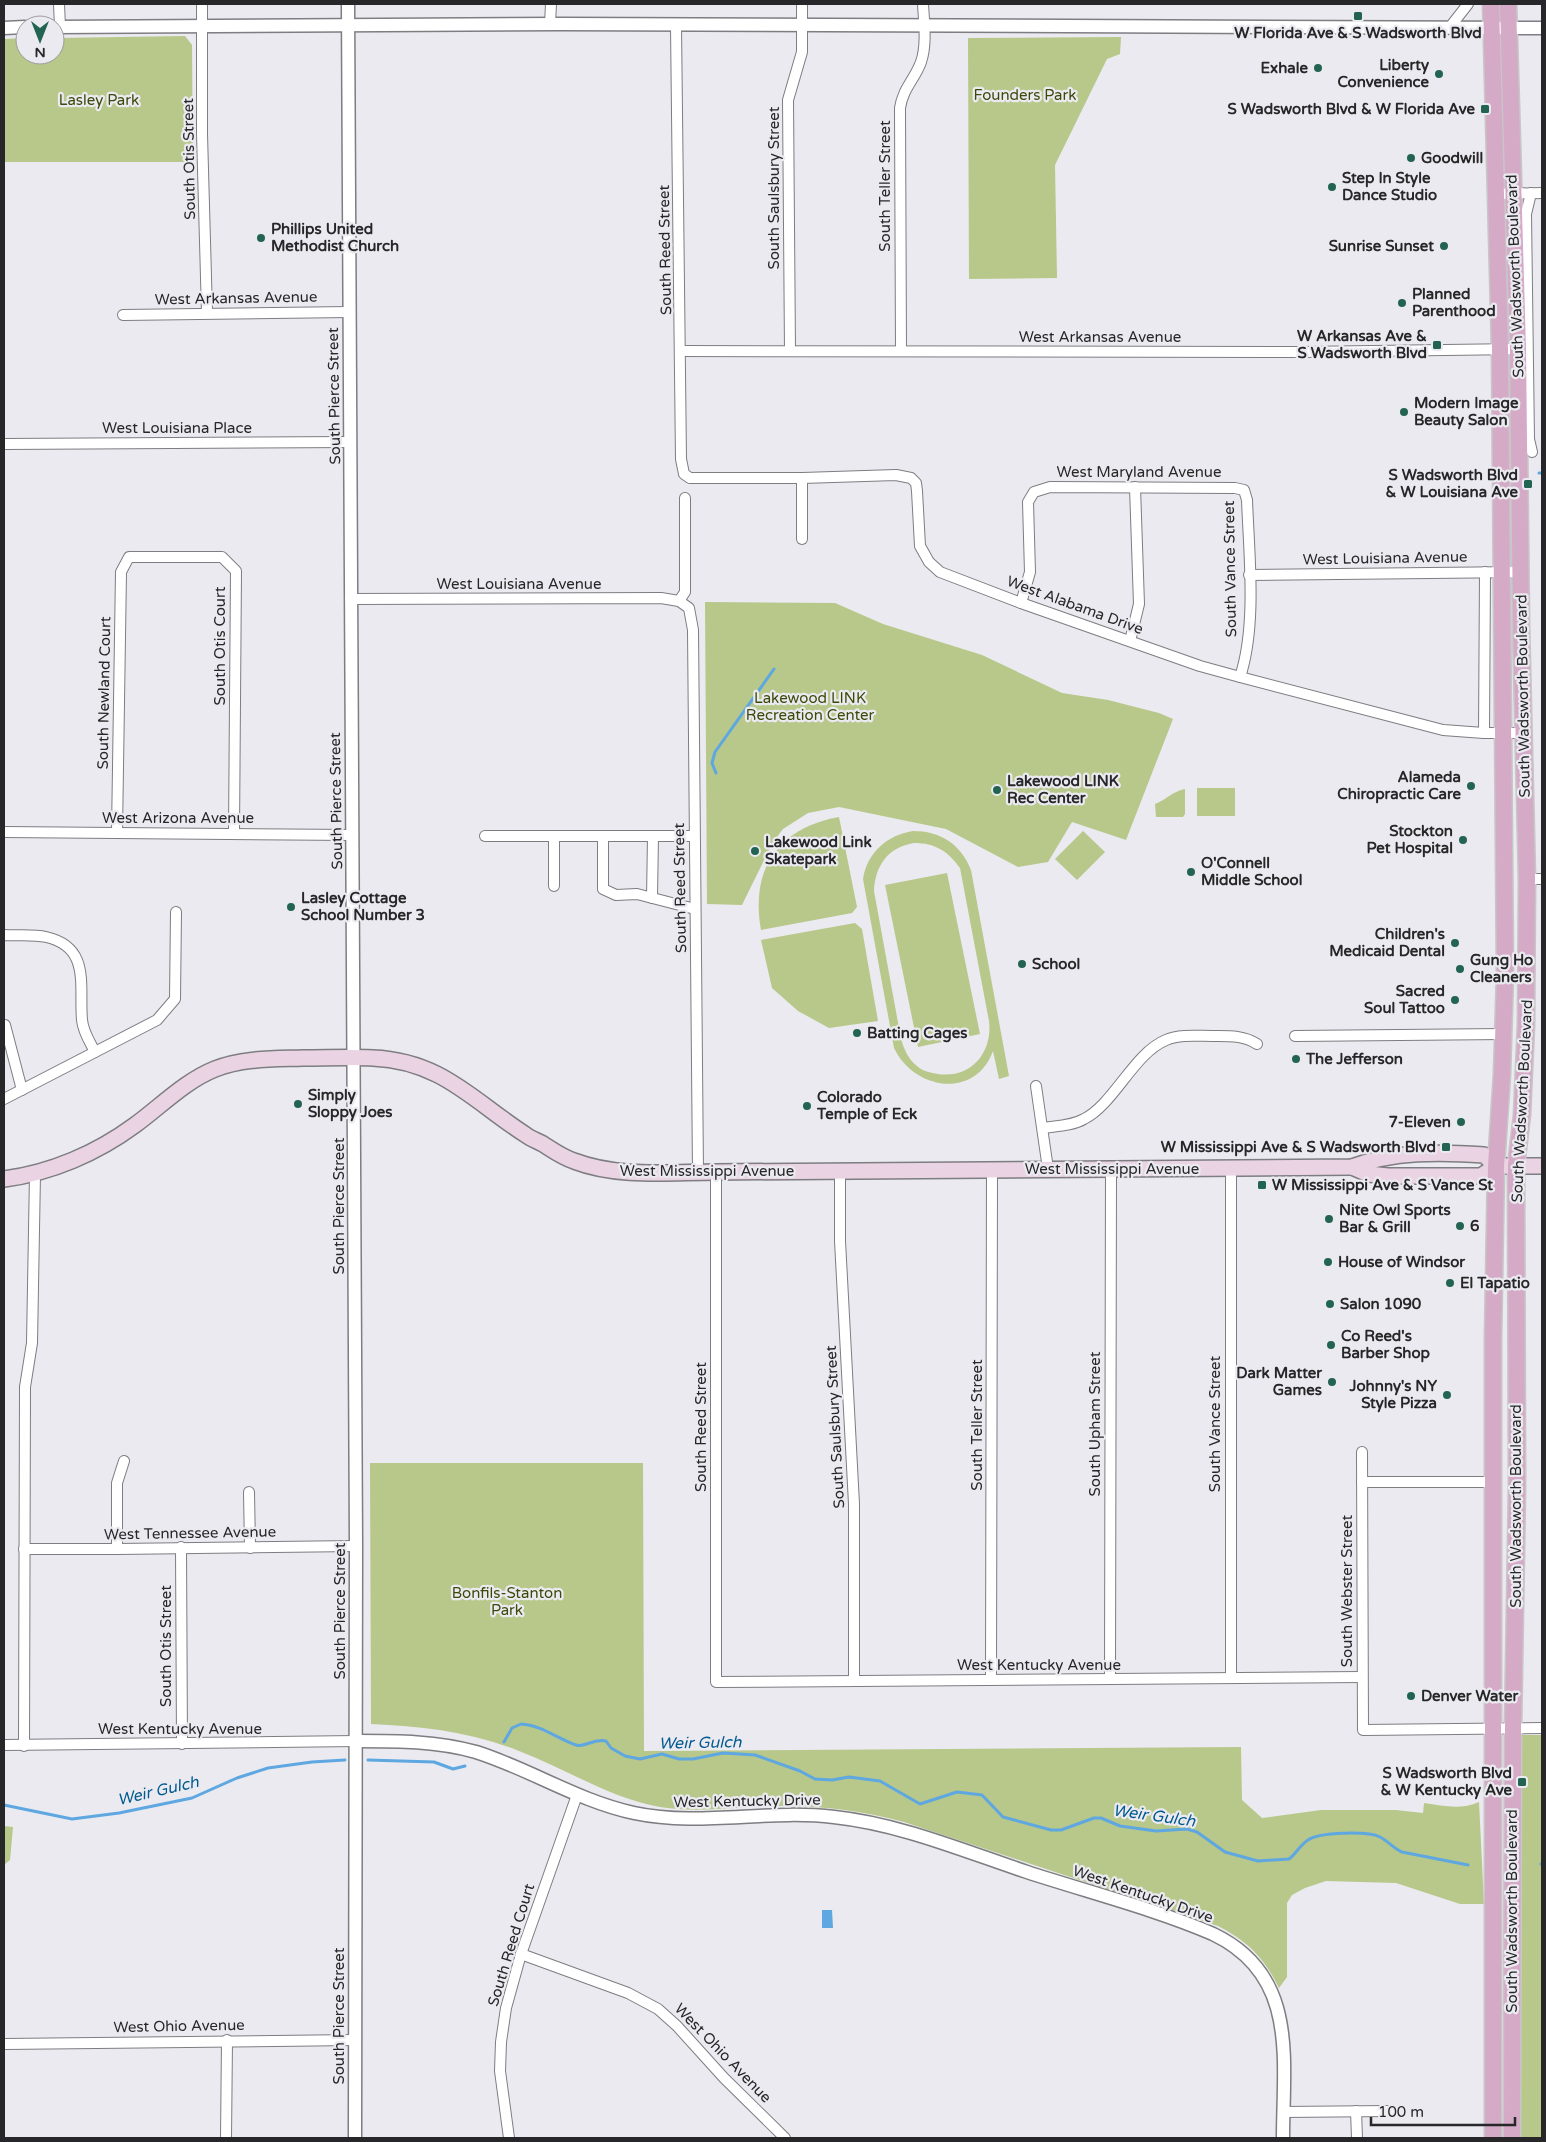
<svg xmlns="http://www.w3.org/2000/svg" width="1546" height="2142" viewBox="0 0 1546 2142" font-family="'Varela Round',sans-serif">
<rect width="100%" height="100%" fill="#eaeaf0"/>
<g fill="#b7c88a" fill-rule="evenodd">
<path d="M185 36 192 45 193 162H4V39L25 38V55H55V38Z"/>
<path d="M1121 37 1120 54 1107 59 1055 165 1057 278 969 279 968 38Z"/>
<path d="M705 602 835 603 883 624 982 655 1062 693 1108 700 1159 713 1173 719 1126 840 1072 822 1048 862 1018 867 946 829 839 807 808 813 783 829 773 842 742 905 707 904Z"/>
<rect x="1197" y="788" width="38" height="28"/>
<path d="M1185 789V814L1183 817H1156L1155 804C1166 800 1173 791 1185 789Z"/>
<path d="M839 817 857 907 852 913 761 930C750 869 778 828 839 817Z"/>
<path d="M913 831C940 831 961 844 971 870L1009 1076 999 1079 993 1051C975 1100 914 1090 894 1048L863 879C867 853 887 835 913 831ZM914 843C935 843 948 851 960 868L989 1021C993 1052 971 1079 938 1074 931 1073 922 1071 917 1066 908 1059 904 1049 901 1039L874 891C875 866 888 847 914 843Z"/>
<path d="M1083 831 1105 852 1077 880 1055 859Z"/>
<path d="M947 873 980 1034 918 1047 885 885Z"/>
<path d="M855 923 862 929 878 1021 829 1028 798 1011 772 988 761 940Z"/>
<path d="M370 1463H643L644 1751 1241 1747 1242 1800 1262 1818 1321 1810H1396L1423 1813 1424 1803C1444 1806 1461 1810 1479 1802L1484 1904H1460L1396 1883 1326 1881 1305 1888 1292 1895 1287 1903V1977L1279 1988C1264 1958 1249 1942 1218 1926L904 1822C861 1810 818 1805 773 1806 735 1807 698 1813 660 1807 609 1798 567 1769 519 1751 472 1732 421 1726 371 1724Z"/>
<path d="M1519 1735H1542V2138H1518Z"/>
<path d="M4 1826 13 1827 10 1860 4 1865Z"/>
</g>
<path fill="#5ea7e1" d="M822 1910H832L833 1928H822Z"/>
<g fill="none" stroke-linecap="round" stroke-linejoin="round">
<g stroke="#5ea7e1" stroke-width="3">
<path d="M1539 473H1542"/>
<path d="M716 773 712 763 715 752 774 669"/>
<path d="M504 1742 512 1728 521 1724C541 1725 558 1739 576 1745 585 1748 593 1738 606 1741L611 1748 625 1756 640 1759 662 1754 679 1759H693L723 1753 755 1755 800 1771 815 1779 832 1780 849 1777 880 1781 920 1804 957 1792 982 1795 1003 1817 1051 1830H1061L1094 1818H1101L1120 1826 1156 1831 1187 1829 1197 1832 1225 1852 1258 1861 1289 1859C1296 1854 1300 1845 1308 1840 1319 1832 1368 1831 1380 1837 1388 1841 1394 1849 1402 1852L1468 1865"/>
<path d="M368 1760 434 1762 453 1769 465 1766"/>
<path d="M4 1805 72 1819 119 1813 192 1798 237 1778 268 1768 312 1762 345 1760"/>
<path d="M1541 1864H1542"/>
</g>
<defs>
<g id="minor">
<path d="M59 4 60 27"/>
<path d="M202 4V134L207 313"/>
<path d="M550 24 551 4"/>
<path d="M676 26 681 459 684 474 690 478H802L896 475 911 478 916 483 917 491 920 546 929 562 940 572 1021 603 1200 666 1240 677 1443 730 1484 733H1523"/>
<path d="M1450 27 1468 4"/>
<path d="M1531 193 1526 214 1529 439 1532 452"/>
<path d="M1495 194 1542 193"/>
<path d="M123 315 349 312"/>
<path d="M681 351 1300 352 1518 349"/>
<path d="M790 351 788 100 802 52V4"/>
<path d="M901 351 900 108C903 88 915 79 921 62 927 45 924 22 923 4"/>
<path d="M4 444 351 442"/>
<path d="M802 478V539"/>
<path d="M1249 575 1521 572"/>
<path d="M350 599 661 598 679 601 689 608 693 630 698 1172"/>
<path d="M679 601 685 592V498"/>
<path d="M1021 603 1030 572 1028 502 1034 492 1050 487 1235 488 1244 490 1247 500C1249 555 1257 625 1240 677"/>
<path d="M1130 641 1139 604 1135 487"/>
<path d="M1484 733 1485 572"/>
<path d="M4 832 352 835"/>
<path d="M117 832 121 572 129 557H222L236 571 234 833"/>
<path d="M485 836H554"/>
<path d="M603 836V889L616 895 637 894 695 909"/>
<path d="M1527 879H1542"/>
<path d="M554 886V836H694"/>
<path d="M652 898 653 836"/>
<path d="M4 935C17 936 33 934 46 937 91 947 79 986 82 1020 83 1032 90 1042 95 1052"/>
<path d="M5 1025 22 1090"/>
<path d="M1295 1036 1504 1034"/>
<path d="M1036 1086 1048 1169"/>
<path d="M4 1099 157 1020 175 999 176 912"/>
<path d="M1043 1128C1056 1126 1072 1126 1084 1119 1114 1104 1134 1053 1166 1040 1180 1034 1198 1036 1212 1036 1228 1036 1243 1035 1257 1044"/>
<path d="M1231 1169V1678"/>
<path d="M840 1171V1241L854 1504V1681"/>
<path d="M716 1172V1682L1362 1677"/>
<path d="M1362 1452 1363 1730 1542 1728"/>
<path d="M1362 1482H1494"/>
<path d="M249 1492 250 1548"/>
<path d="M181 1547 182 1744"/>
<path d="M24 1549H117L356 1546"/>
<path d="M117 1549V1483L124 1461"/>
<path d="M1110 1679 1111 1170"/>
<path d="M991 1680 992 1170"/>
<path d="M4 1745 357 1741"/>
<path d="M24 1746 25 1387 32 1343 35 1174"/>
<path d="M521 1954 628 1993 658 2009 677 2026 724 2078 785 2138"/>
<path d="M4 2044 355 2040"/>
<path d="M1356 2111 1357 2138"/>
<path d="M1283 2112 1390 2111"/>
<path d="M226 2138 227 2040"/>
<path d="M509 2138 500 2071 501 2042 506 2008 521 1954 577 1795"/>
</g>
<g id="tertiary">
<path d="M348 4 356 1546 355 2138"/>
<path d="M55 27 560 24 1542 28"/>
<path d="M4 28 25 27"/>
<path d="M357 1741C397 1741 437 1741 476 1752 530 1769 578 1801 634 1813 700 1827 767 1809 834 1817 900 1824 964 1851 1027 1872 1088 1892 1155 1909 1213 1934 1299 1975 1283 2059 1283 2138"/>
</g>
<g id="secondary">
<path d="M1352 1167 1368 1174 1388 1176H1481L1496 1166H1542"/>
<path d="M4 1179C51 1173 97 1153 135 1125 161 1106 185 1081 215 1069 243 1058 273 1059 303 1058 326 1058 350 1057 373 1058 442 1061 473 1101 526 1135 531 1139 538 1141 543 1144 554 1151 562 1157 574 1161 618 1178 670 1172 716 1172L1352 1167C1393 1151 1441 1152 1484 1155L1496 1166"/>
</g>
<g id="primary">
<path d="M1491 4 1500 349 1505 975 1502 1074 1496 1166 1493 1339V2138"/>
<path d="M1508 4 1518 349 1521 625 1527 879 1526 1025 1522 1115 1516 1166 1517 1486 1513 1728 1512 2138"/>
</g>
</defs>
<use href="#minor" stroke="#7d7d82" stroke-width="12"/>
<use href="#tertiary" stroke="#7d7d82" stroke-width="15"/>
<use href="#secondary" stroke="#7d7d82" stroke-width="18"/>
<use href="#primary" stroke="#c7c7c7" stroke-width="19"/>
<use href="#minor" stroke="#fff" stroke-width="10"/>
<use href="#tertiary" stroke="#fff" stroke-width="12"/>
<use href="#secondary" stroke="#ead4e3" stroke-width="15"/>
<use href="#primary" stroke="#d5aac7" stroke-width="16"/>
</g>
<g fill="#226351" stroke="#eaeaf0" stroke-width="2">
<rect x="1353" y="11" width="10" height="10" rx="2.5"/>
<circle cx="1318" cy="68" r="5"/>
<circle cx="1439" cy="74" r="5"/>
<rect x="1480" y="104" width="10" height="10" rx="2.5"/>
<circle cx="1411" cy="158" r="5"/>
<circle cx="1332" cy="187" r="5"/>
<circle cx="261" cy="238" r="5"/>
<circle cx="1444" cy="246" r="5"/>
<circle cx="1402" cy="303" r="5"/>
<rect x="1432" y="340" width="10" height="10" rx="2.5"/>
<circle cx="1404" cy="412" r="5"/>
<rect x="1523" y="479" width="10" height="10" rx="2.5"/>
<circle cx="1471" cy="786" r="5"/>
<circle cx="997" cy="790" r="5"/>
<circle cx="1463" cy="840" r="5"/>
<circle cx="755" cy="851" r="5"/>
<circle cx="1191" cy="872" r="5"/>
<circle cx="291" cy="907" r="5"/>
<circle cx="1455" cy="943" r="5"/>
<circle cx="1022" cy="964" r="5"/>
<circle cx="1460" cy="969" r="5"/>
<circle cx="1455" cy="1000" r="5"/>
<circle cx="857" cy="1033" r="5"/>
<circle cx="1296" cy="1059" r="5"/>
<circle cx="298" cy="1104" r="5"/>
<circle cx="807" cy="1106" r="5"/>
<circle cx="1461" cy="1122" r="5"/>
<rect x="1441" y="1142" width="10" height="10" rx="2.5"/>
<rect x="1257" y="1180" width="10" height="10" rx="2.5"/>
<circle cx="1329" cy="1219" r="5"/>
<circle cx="1460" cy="1226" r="5"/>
<circle cx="1328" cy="1262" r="5"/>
<circle cx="1450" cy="1283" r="5"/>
<circle cx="1330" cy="1304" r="5"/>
<circle cx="1331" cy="1345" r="5"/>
<circle cx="1332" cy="1382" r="5"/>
<circle cx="1447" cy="1395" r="5"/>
<circle cx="1411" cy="1696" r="5"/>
<rect x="1517" y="1777" width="10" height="10" rx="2.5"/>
</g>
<g text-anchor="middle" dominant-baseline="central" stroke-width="4.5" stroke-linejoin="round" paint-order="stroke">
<g font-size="15" font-weight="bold" fill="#272729" stroke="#eaeaf0" text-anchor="start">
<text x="1358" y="33" text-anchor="middle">W Florida Ave &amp; S Wadsworth Blvd</text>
<text x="1429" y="65" text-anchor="end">Liberty<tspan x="1429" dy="17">Convenience</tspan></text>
<text x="1308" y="68" text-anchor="end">Exhale</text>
<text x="1475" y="109" text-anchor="end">S Wadsworth Blvd &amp; W Florida Ave</text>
<text x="1421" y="158">Goodwill</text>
<text x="1342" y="178">Step In Style<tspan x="1342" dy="17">Dance Studio</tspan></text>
<text x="271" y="229">Phillips United<tspan x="271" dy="17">Methodist Church</tspan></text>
<text x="1434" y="246" text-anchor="end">Sunrise Sunset</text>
<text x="1412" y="294">Planned<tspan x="1412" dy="17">Parenthood</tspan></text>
<text x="1427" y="336" text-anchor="end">W Arkansas Ave &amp;<tspan x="1427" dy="17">S Wadsworth Blvd</tspan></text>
<text x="1414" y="403">Modern Image<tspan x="1414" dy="17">Beauty Salon</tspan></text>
<text x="1518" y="475" text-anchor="end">S Wadsworth Blvd<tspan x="1518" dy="17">&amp; W Louisiana Ave</tspan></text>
<text x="1461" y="777" text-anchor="end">Alameda<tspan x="1461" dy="17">Chiropractic Care</tspan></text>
<text x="1007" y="781">Lakewood LINK<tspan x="1007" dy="17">Rec Center</tspan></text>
<text x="1453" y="831" text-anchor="end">Stockton<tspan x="1453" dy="17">Pet Hospital</tspan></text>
<text x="765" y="842">Lakewood Link<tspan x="765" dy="17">Skatepark</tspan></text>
<text x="1201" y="863">O'Connell<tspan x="1201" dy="17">Middle School</tspan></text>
<text x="301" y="898">Lasley Cottage<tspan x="301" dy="17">School Number 3</tspan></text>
<text x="1445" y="934" text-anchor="end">Children's<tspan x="1445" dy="17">Medicaid Dental</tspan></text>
<text x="1470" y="960">Gung Ho<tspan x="1470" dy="17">Cleaners</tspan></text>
<text x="1032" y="964">School</text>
<text x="1445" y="991" text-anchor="end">Sacred<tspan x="1445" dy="17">Soul Tattoo</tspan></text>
<text x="867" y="1033">Batting Cages</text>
<text x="1306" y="1059">The Jefferson</text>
<text x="308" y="1095">Simply<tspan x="308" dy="17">Sloppy Joes</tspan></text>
<text x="817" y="1097">Colorado<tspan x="817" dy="17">Temple of Eck</tspan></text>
<text x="1451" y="1122" text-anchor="end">7-Eleven</text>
<text x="1436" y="1147" text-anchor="end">W Mississippi Ave &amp; S Wadsworth Blvd</text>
<text x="1272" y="1185">W Mississippi Ave &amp; S Vance St</text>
<text x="1339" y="1210">Nite Owl Sports<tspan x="1339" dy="17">Bar &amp; Grill</tspan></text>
<text x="1470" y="1226">6</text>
<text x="1338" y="1262">House of Windsor</text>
<text x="1460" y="1283">El Tapatio</text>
<text x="1340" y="1304">Salon 1090</text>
<text x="1341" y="1336">Co Reed's<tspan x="1341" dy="17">Barber Shop</tspan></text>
<text x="1322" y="1373" text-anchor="end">Dark Matter<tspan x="1322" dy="17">Games</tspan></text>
<text x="1437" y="1386" text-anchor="end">Johnny's NY<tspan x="1437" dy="17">Style Pizza</tspan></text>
<text x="1421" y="1696">Denver Water</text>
<text x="1512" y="1773" text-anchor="end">S Wadsworth Blvd<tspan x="1512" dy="17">&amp; W Kentucky Ave</tspan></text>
</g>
<g font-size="15" fill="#3c4908" stroke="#eaeaf0">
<text x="1025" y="95">Founders Park</text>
<text x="99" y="100">Lasley Park</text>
<text x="810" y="698">Lakewood LINK<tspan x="810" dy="17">Recreation Center</tspan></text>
<text x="507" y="1593">Bonfils-Stanton<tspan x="507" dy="17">Park</tspan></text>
</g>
<g font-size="15" fill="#272729" stroke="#eaeaf0">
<text transform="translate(189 159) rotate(-91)">South Otis Street</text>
<text transform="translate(885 186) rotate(-90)">South Teller Street</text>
<text transform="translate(774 188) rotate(-90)">South Saulsbury Street</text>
<text transform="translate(665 250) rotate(-91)">South Reed Street</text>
<text transform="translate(1515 276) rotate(-92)">South Wadsworth Boulevard</text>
<text transform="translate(236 298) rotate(-1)">West Arkansas Avenue</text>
<text x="1100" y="337">West Arkansas Avenue</text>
<text transform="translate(334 396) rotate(-91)">South Pierce Street</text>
<text x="177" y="428">West Louisiana Place</text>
<text x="1139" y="472">West Maryland Avenue</text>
<text transform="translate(1385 558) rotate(-1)">West Louisiana Avenue</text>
<text transform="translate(1230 569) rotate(-91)">South Vance Street</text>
<text x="519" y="584">West Louisiana Avenue</text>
<text transform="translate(1075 605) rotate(20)">West Alabama Drive</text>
<text transform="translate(220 646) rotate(-90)">South Otis Court</text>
<text transform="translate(104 693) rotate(-89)">South Newland Court</text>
<text transform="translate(1523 696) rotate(-91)">South Wadsworth Boulevard</text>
<text transform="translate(336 801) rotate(-91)">South Pierce Street</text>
<text x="178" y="818">West Arizona Avenue</text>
<text transform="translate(680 888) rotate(-91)">South Reed Street</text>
<text transform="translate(1522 1101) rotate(-87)">South Wadsworth Boulevard</text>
<text x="1112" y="1169">West Mississippi Avenue</text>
<text x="707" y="1171">West Mississippi Avenue</text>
<text transform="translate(339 1206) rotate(-90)">South Pierce Street</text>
<text transform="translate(1095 1424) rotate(-90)">South Upham Street</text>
<text transform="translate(1215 1424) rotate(-90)">South Vance Street</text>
<text transform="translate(977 1425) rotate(-90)">South Teller Street</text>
<text transform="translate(701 1427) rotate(-90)">South Reed Street</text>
<text transform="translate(835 1427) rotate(-93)">South Saulsbury Street</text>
<text transform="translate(1516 1506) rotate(-90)">South Wadsworth Boulevard</text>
<text transform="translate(190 1533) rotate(-1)">West Tennessee Avenue</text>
<text transform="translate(1347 1591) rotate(-90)">South Webster Street</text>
<text transform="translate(340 1611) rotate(-90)">South Pierce Street</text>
<text transform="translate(166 1646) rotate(-90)">South Otis Street</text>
<text x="1039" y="1665">West Kentucky Avenue</text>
<text x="180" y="1729">West Kentucky Avenue</text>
<text transform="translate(747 1801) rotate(-1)">West Kentucky Drive</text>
<text transform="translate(1143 1894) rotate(19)">West Kentucky Drive</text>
<text transform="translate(1512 1911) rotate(-90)">South Wadsworth Boulevard</text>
<text transform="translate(511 1945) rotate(-73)">South Reed Court</text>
<text transform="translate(339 2016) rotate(-90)">South Pierce Street</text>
<text transform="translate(179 2026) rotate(-1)">West Ohio Avenue</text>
<text transform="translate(723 2053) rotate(46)">West Ohio Avenue</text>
</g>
<g font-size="16" font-style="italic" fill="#005a8f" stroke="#eaeaf0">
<text transform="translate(700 1743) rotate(-1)">Weir Gulch</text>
<text transform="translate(158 1791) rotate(-13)">Weir Gulch</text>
<text transform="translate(1154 1816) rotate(8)">Weir Gulch</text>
</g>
</g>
<rect width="1546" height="2142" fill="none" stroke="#272729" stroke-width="10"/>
<g transform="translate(40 40) rotate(180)"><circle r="24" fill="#eaeaf0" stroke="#9c9ca0"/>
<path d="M0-4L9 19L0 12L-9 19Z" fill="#226351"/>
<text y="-8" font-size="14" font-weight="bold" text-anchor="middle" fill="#272729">N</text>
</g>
<path d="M1371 2117v8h144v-8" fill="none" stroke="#272729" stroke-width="2.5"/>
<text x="1378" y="2117" font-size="15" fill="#272729" stroke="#eaeaf0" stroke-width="4" paint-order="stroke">100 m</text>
</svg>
